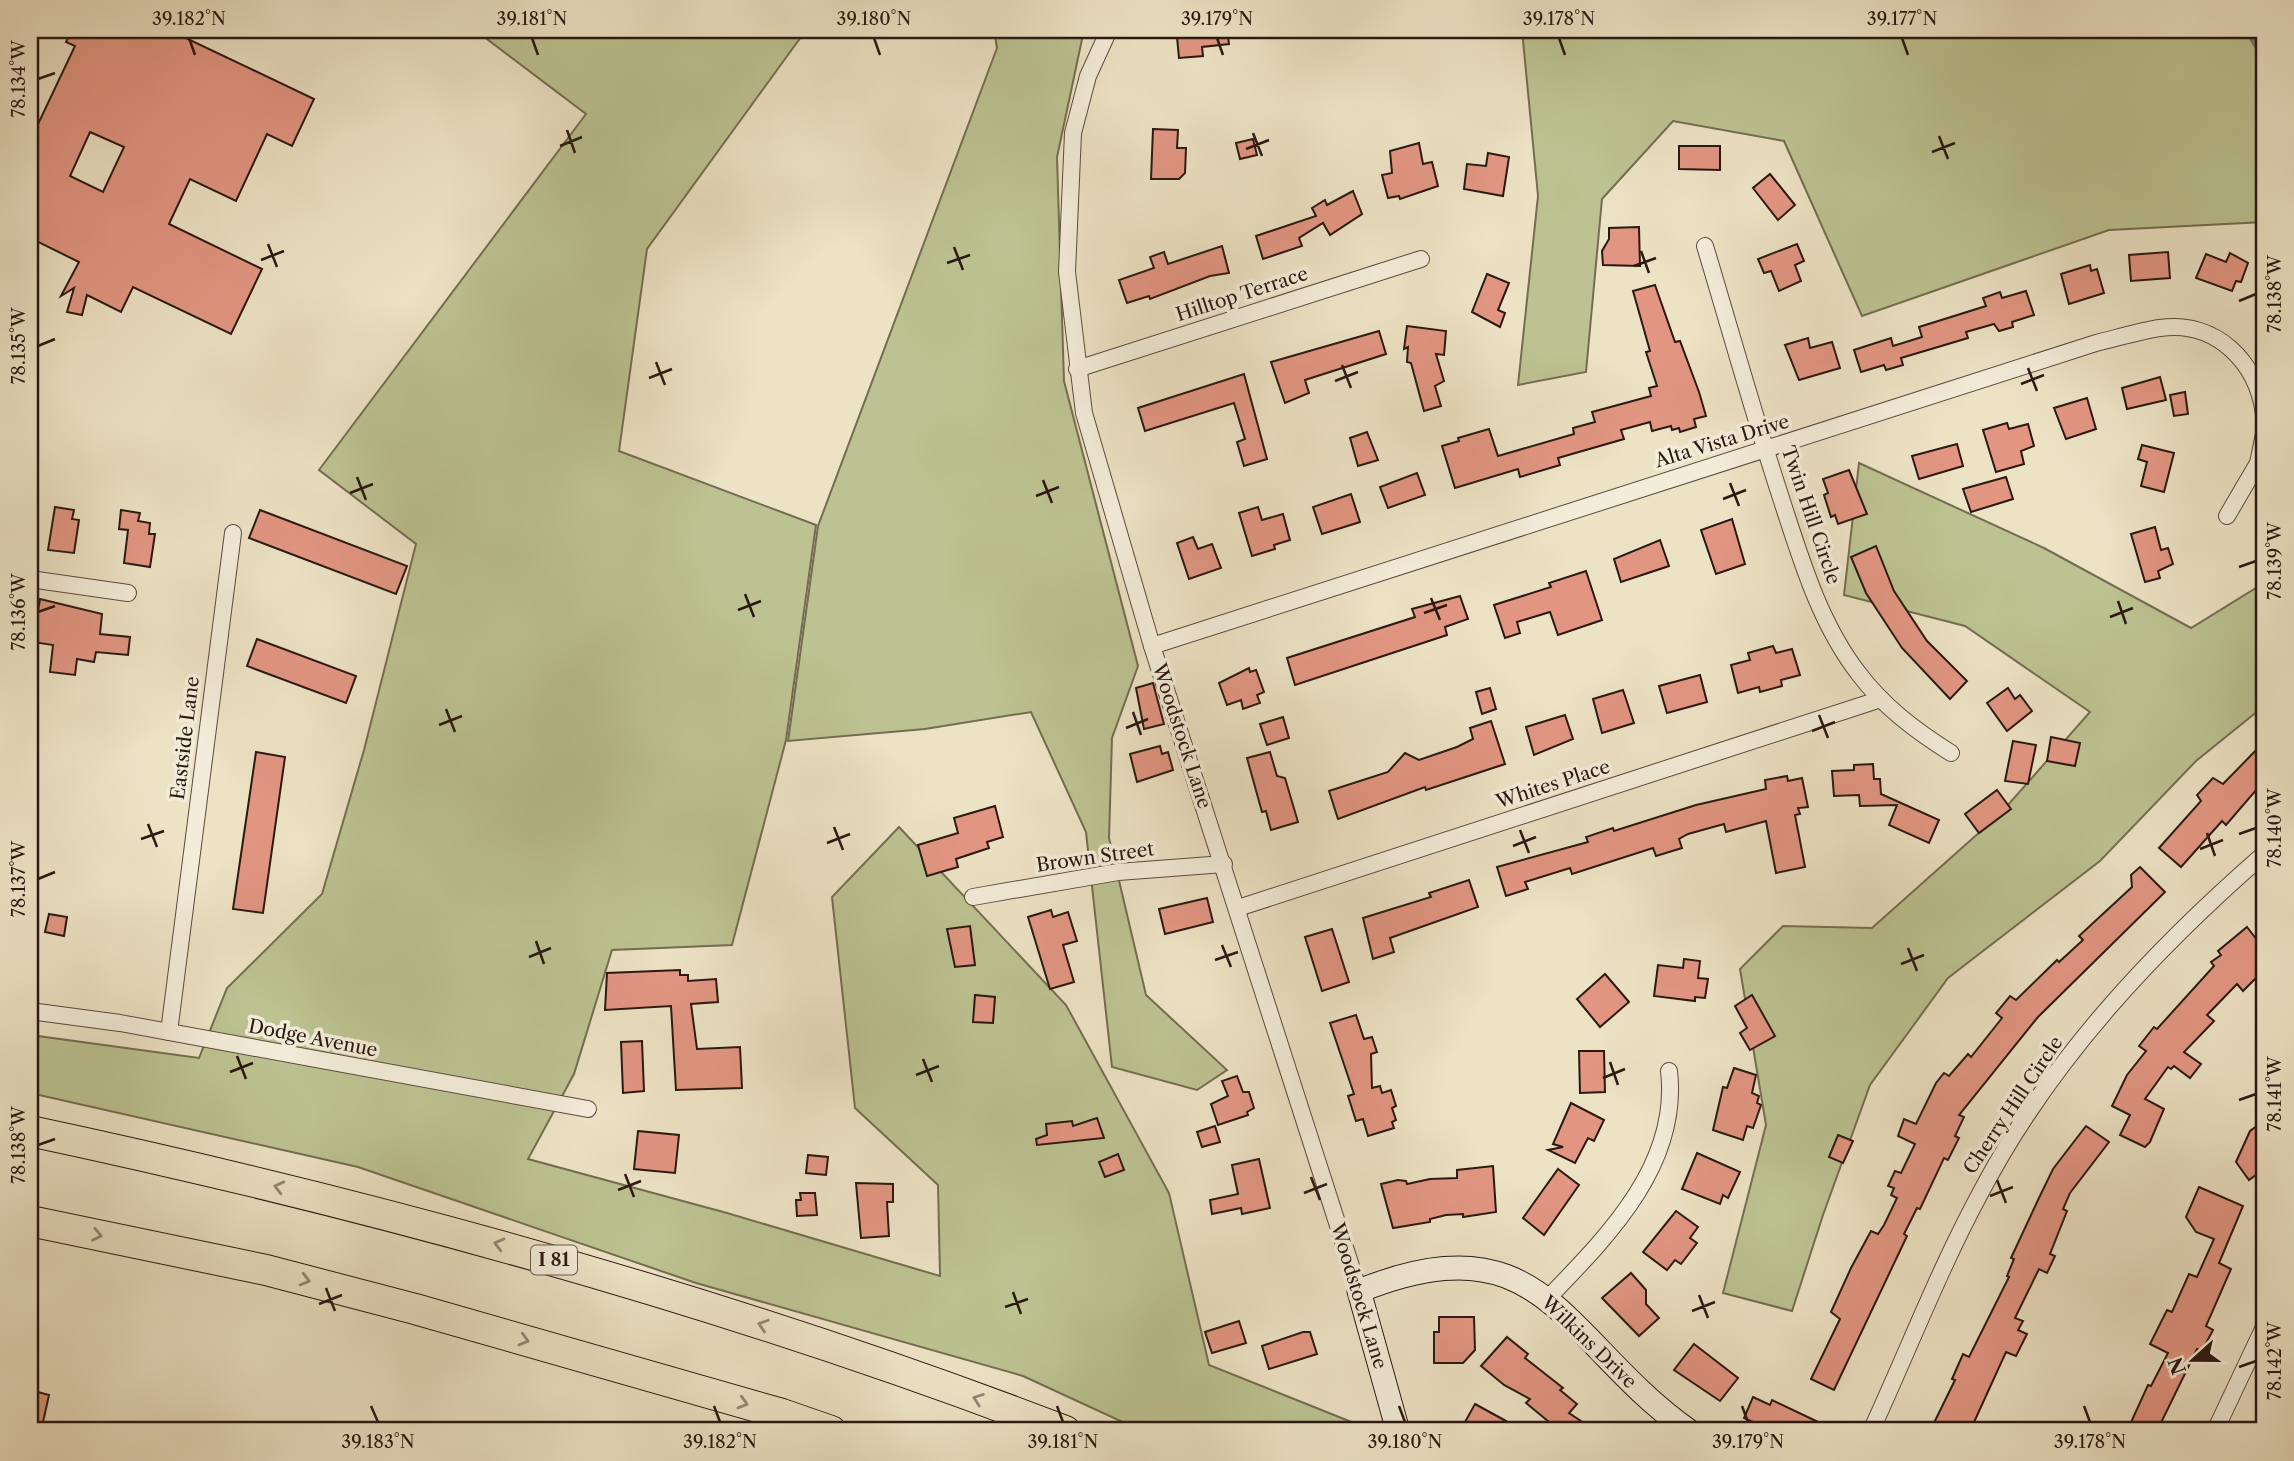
<svg xmlns="http://www.w3.org/2000/svg" width="2294" height="1461" viewBox="0 0 2294 1461" font-family="'Libre Caslon Text',serif">
<rect width="100%" height="100%" fill="#ece2c4"/>
<filter id="stains"><feTurbulence type="fractalNoise" baseFrequency=".00286" numOctaves="4"/><feColorMatrix values="0 0 0 0 .2 0 0 0 0 .09 0 0 0 0 .02 0 0 0 .5 -.17"/></filter>
<radialGradient id="worn" r=".72"><stop offset=".6" stop-color="#630" stop-opacity="0"/><stop offset="1" stop-color="#630" stop-opacity=".3"/></radialGradient>
<g fill="#bcc291" stroke="#746d51" stroke-width="2">
<path d="M475 30H806L647 249 619 451 816 525 786 740 732 945 612 950 574 1074 528 1159 727 1213 940 1276 938 1185 855 1108 832 897 899 827 1066 1005 1169 1193 1209 1365 1364 1427V1431H1142L1023 1376 696 1283 358 1167 30 1093V1035L199 1058 227 988 322 894 364 750 416 544 319 470 586 114Z"/>
<path d="M994 30H1084L1057 157 1064 381 1138 666 1112 738 1109 838 1146 995 1227 1070 1197 1090 1112 1067 1086 832 1031 712 925 729 788 741 818 526 997 48Z"/>
<path d="M1522 30H2264V222L2109 230 1862 316 1784 141 1673 121 1602 199 1586 372 1518 385 1538 196Z"/>
<path d="M1859 463 2044 548 2191 628 2264 583V706L2196 761 2100 861 1948 978 1870 1085 1823 1215 1792 1311 1723 1293 1766 1125 1740 969 1783 926 1872 928 2000 814 2090 712 1965 626 1844 595Z"/>
</g>
<g fill="none" stroke-linecap="round" stroke-linejoin="round">
<path stroke="#707a79" stroke-width="6" d="M2247 30 2264 58"/>
</g>
<g fill="#e29682" stroke="#2b1811" stroke-width="2" fill-rule="evenodd">
<path d="M72 30H169L314 99 292 146 267 134 236 201 190 179 169 224 262 269 231 334 133 287 121 312 87 295 82 315 67 312 74 288 61 296 79 262 30 238V141L75 46 66 42ZM90 132 124 147 103 192 70 176Z"/>
<path d="M1187 30H1227L1229 44 1202 47 1203 56 1179 58 1177 37 1187 35Z"/>
<path d="M1153 129 1178 130 1177 148H1186L1185 173 1179 179H1151Z"/>
<path d="M1253 139 1257 155 1240 159 1236 143Z"/>
<path d="M1419 143 1423 164 1432 162 1438 186 1400 199 1399 196 1388 198 1382 175 1392 173 1390 151Z"/>
<path d="M1679 146H1720V170L1679 169Z"/>
<path d="M1488 153 1509 157 1503 196 1464 189 1467 164 1486 166Z"/>
<path d="M1770 174 1795 205 1778 220 1753 188Z"/>
<path d="M1353 191 1362 214 1330 235 1323 223 1299 238 1302 246 1263 259 1256 236 1316 216 1312 208 1325 200 1327 205Z"/>
<path d="M1639 227 1640 266 1603 265 1602 251 1609 239V228Z"/>
<path d="M1797 244 1804 261 1795 265 1801 281 1779 291 1771 271 1764 273 1758 259Z"/>
<path d="M1222 246 1229 273 1210 276 1150 299 1149 296 1127 303 1119 280 1154 268 1150 257 1164 252 1168 264Z"/>
<path d="M2168 252 2170 278 2131 281 2129 255Z"/>
<path d="M2230 253 2248 263 2241 282 2236 281 2232 291 2196 278 2206 254 2226 262Z"/>
<path d="M2090 265 2091 271 2097 269 2104 293 2069 304 2061 274Z"/>
<path d="M1487 274 1509 283 1498 310 1505 313 1500 327 1472 312Z"/>
<path d="M1655 285 1675 342 1680 341 1699 392 1706 416 1694 419 1696 427 1680 432 1679 428 1672 430 1671 426 1652 431 1650 422 1621 430 1624 439 1558 458 1560 465 1520 477 1518 469 1455 488 1442 446 1459 441 1458 438 1489 429 1498 456 1574 434 1573 428 1595 422 1592 412 1651 396 1649 388 1657 386 1646 352 1650 351 1633 291Z"/>
<path d="M2026 291 2034 315 2012 322 2013 327 1999 331 1994 324 1966 332 1968 338 1901 358 1903 365 1886 370 1884 365 1861 372 1854 350 1891 338 1893 346 1922 337 1919 327 1986 306 1983 298 2000 292 2002 298Z"/>
<path d="M1407 326 1446 331 1444 355 1436 354 1444 381 1435 386 1441 406 1424 411 1411 363 1407 362 1408 347 1404 349Z"/>
<path d="M1379 331 1386 354 1305 380 1309 393 1285 403 1271 362Z"/>
<path d="M1808 338 1810 348 1832 342 1840 368 1799 380 1785 345Z"/>
<path d="M1244 374 1267 459 1244 466 1237 442 1245 439 1234 403 1145 431 1138 408Z"/>
<path d="M2160 377 2166 400 2127 409 2122 388Z"/>
<path d="M2185 392 2188 414 2174 416 2170 395Z"/>
<path d="M2087 398 2096 429 2066 439 2054 408Z"/>
<path d="M2007 423 2009 429 2028 424 2034 446 2021 451 2024 464 1996 472 1983 430Z"/>
<path d="M1367 432 1378 460 1358 466 1350 438Z"/>
<path d="M1957 444 1963 466 1919 479 1912 456Z"/>
<path d="M2142 445 2174 453 2164 492 2141 486 2147 462 2138 459Z"/>
<path d="M1849 470 1867 514 1838 524 1835 515 1831 517 1824 495 1828 493 1823 479Z"/>
<path d="M1417 473 1425 495 1388 508 1380 487Z"/>
<path d="M2006 477 2013 499 1971 512 1963 489Z"/>
<path d="M1351 494 1360 522 1322 534 1313 507Z"/>
<path d="M55 507 74 510 72 519 79 520 74 553 48 550Z"/>
<path d="M1258 507 1262 520 1283 514 1290 540 1274 545 1275 549 1252 556 1239 513Z"/>
<path d="M121 510 140 513 138 521 150 523 149 534H155L150 567 124 563 128 530 119 529Z"/>
<path d="M260 510 407 566 396 594 249 538Z"/>
<path d="M1732 519 1745 564 1716 574 1701 530Z"/>
<path d="M2155 527 2161 550 2168 548 2173 564 2158 571 2160 578 2145 582 2131 534Z"/>
<path d="M1193 537 1198 549 1212 544 1221 568 1189 579 1177 543Z"/>
<path d="M1660 540 1669 566 1621 582 1614 559Z"/>
<path d="M1876 546 1894 591 1927 641 1967 681 1950 699 1902 648 1866 593 1851 557Z"/>
<path d="M1586 571 1602 620 1558 635 1550 612 1517 622 1520 633 1505 638 1494 605 1551 587 1549 583Z"/>
<path d="M1460 596 1468 619 1445 627 1447 635 1295 685 1287 658 1415 617 1412 609Z"/>
<path d="M40 599 102 614 100 634 130 637 128 655 96 652 94 662 77 659 75 675 50 672 53 645 33 642Z"/>
<path d="M257 639 356 676 346 703 247 666Z"/>
<path d="M1773 646 1776 653 1792 649 1800 675 1781 680 1782 686 1760 692 1759 687 1738 693 1731 665 1750 660 1748 653Z"/>
<path d="M1249 668 1250 672 1256 670 1264 692 1257 695 1260 703 1243 709 1241 700 1227 705 1219 683Z"/>
<path d="M1700 675 1707 702 1667 713 1659 686Z"/>
<path d="M1153 683 1164 724 1144 729 1136 688Z"/>
<path d="M1490 688 1496 709 1482 714 1476 692Z"/>
<path d="M2008 688 2015 699 2020 695 2032 711 2007 731 1987 703Z"/>
<path d="M1623 690 1634 723 1602 733 1593 699Z"/>
<path d="M1565 715 1573 739 1534 755 1526 727Z"/>
<path d="M1283 717 1289 738 1267 745 1260 724Z"/>
<path d="M1491 721 1505 764 1426 790 1425 787 1338 819 1329 791 1388 772 1405 753 1419 760 1457 747 1473 739 1470 728Z"/>
<path d="M2051 737 2080 743 2075 766 2047 761Z"/>
<path d="M2013 741 2036 745 2028 784 2005 781Z"/>
<path d="M2264 742V781L2226 825 2222 821 2181 867 2159 848 2201 801 2197 795 2213 778 2223 784Z"/>
<path d="M1160 746 1162 754 1168 752 1173 770 1137 782 1130 754Z"/>
<path d="M256 752 285 757 263 913 233 909Z"/>
<path d="M1270 752 1277 776 1285 778 1298 822 1271 830 1266 811 1262 812 1247 758Z"/>
<path d="M1873 764 1874 779H1880L1881 794 1939 820 1929 843 1889 825 1897 805 1860 806 1859 795 1834 796 1832 771 1854 770V765Z"/>
<path d="M1787 776 1788 781 1802 778 1808 807 1798 808 1800 814 1795 815 1805 867 1776 873 1766 821 1726 832 1724 824 1688 834 1679 839 1682 848 1656 856 1653 848 1572 874 1570 868 1525 882 1528 889 1506 896 1497 867 1588 842 1586 837 1613 828 1614 831 1696 805 1766 789 1765 780Z"/>
<path d="M1997 790 2011 809 1979 833 1965 814Z"/>
<path d="M995 806 1003 837 987 842 989 848 956 859 958 867 927 876 918 845 958 833 954 818Z"/>
<path d="M2140 867 2165 892 2038 1017 1959 1115 1964 1117 1955 1136 1959 1138 1948 1160 1944 1158 1920 1209 1917 1208 1904 1234 1907 1236 1834 1390 1811 1379 1840 1319 1831 1312 1851 1268 1871 1231 1878 1234 1884 1225 1897 1198 1891 1195 1894 1188 1888 1186 1895 1171 1901 1173 1915 1144 1898 1136 1904 1119 1916 1124 1936 1083 1944 1073 1949 1076 1968 1054 1971 1057 2002 1018 1996 1013 2010 996 2016 1000 2057 960 2059 962 2083 940 2079 936 2132 887 2131 875Z"/>
<path d="M1469 880 1478 907 1390 938 1394 952 1373 959 1363 918 1431 897 1429 893Z"/>
<path d="M1207 898 1213 922 1165 934 1159 909Z"/>
<path d="M1051 910 1053 917 1068 912 1077 941 1063 945 1074 982 1050 989 1028 917Z"/>
<path d="M49 914 67 917 64 936 45 932Z"/>
<path d="M970 926 975 965 955 967 947 929Z"/>
<path d="M2247 927 2264 949V970L2243 991 2237 984 2207 1015 2214 1021 2184 1052 2201 1064 2190 1078 2174 1066 2171 1069 2168 1067 2145 1099 2164 1109 2150 1142 2145 1147 2120 1135 2130 1115 2112 1106 2127 1075 2146 1051 2139 1046 2154 1027 2157 1029 2214 966 2211 962 2221 955 2218 951Z"/>
<path d="M1332 929 1349 982 1322 991 1305 937Z"/>
<path d="M1684 959 1700 961 1698 978 1708 979 1705 998 1695 997V1001L1654 996 1658 965 1683 968Z"/>
<path d="M680 970V975H688V981L716 979 718 1002 691 1004 697 1049 740 1047 742 1088 676 1090 671 1006 605 1010 607 973Z"/>
<path d="M1605 974 1629 1002 1600 1027 1577 999Z"/>
<path d="M975 995 995 997 993 1023 973 1022Z"/>
<path d="M1752 995 1775 1036 1750 1050 1740 1033 1747 1028 1735 1006Z"/>
<path d="M1356 1015 1364 1039 1372 1037 1377 1052 1371 1054 1372 1088 1380 1086 1382 1093 1391 1090 1396 1106 1392 1108 1396 1120 1392 1122 1394 1128 1368 1136 1363 1119 1356 1121 1348 1096 1354 1094 1330 1023Z"/>
<path d="M642 1041 644 1091 623 1093 621 1042Z"/>
<path d="M1579 1051H1604L1605 1092 1580 1093Z"/>
<path d="M1734 1068 1756 1075 1752 1093 1759 1096 1757 1103 1761 1105 1753 1128 1747 1126 1743 1140 1713 1130 1723 1087 1727 1088Z"/>
<path d="M1237 1076 1243 1092H1249L1254 1108 1247 1112 1248 1115 1218 1125 1211 1104 1228 1096 1222 1081Z"/>
<path d="M1571 1103 1604 1120 1594 1141 1588 1138 1575 1163 1548 1150 1563 1147 1553 1144Z"/>
<path d="M1097 1118 1104 1138 1037 1145 1036 1139 1047 1135 1046 1124 1072 1121 1073 1126Z"/>
<path d="M2264 1121V1169L2249 1180 2236 1162 2250 1131Z"/>
<path d="M1215 1126 1220 1142 1202 1147 1197 1132Z"/>
<path d="M2086 1126 2109 1142 2070 1193 2063 1209 2067 1211 2050 1254 2055 1256 2047 1273 2039 1269 2015 1318 2023 1321 2018 1330 2027 1334 2016 1356 2006 1352 1970 1431H1930L1955 1380 1952 1379 1963 1354 1969 1357 2009 1277 2007 1276 2014 1259 2011 1258 2038 1200 2053 1169Z"/>
<path d="M638 1131 679 1135 675 1173 634 1169Z"/>
<path d="M1838 1135 1853 1141 1843 1163 1829 1157Z"/>
<path d="M1697 1153 1740 1172 1728 1198 1723 1195 1720 1204 1682 1189Z"/>
<path d="M1118 1154 1124 1170 1105 1177 1099 1162Z"/>
<path d="M808 1155 828 1157 826 1175 806 1173Z"/>
<path d="M1259 1159 1270 1208 1242 1214 1241 1208 1212 1214 1210 1200 1238 1194 1232 1165Z"/>
<path d="M1493 1166 1496 1212 1463 1217V1214L1446 1215 1430 1219V1222L1393 1228 1381 1184 1398 1180 1406 1181 1407 1184 1430 1179 1457 1178V1170Z"/>
<path d="M1558 1169 1579 1185 1544 1235 1523 1218Z"/>
<path d="M856 1183 893 1184V1202H887L889 1236 861 1238Z"/>
<path d="M2199 1187 2243 1206 2219 1263 2231 1269 2206 1326 2213 1330 2202 1351 2197 1349 2157 1431H2127L2148 1385 2151 1386 2168 1353 2150 1344 2167 1310 2172 1312 2189 1274 2197 1277 2214 1239 2196 1232 2186 1217Z"/>
<path d="M800 1193H815L817 1215 797 1216 796 1200H801Z"/>
<path d="M1676 1211 1698 1227 1690 1238 1697 1243 1681 1264 1675 1260 1667 1270 1643 1252Z"/>
<path d="M1631 1273 1646 1290V1304L1659 1318 1639 1336 1602 1298Z"/>
<path d="M1439 1317H1474L1475 1350 1463 1363H1434V1332H1439Z"/>
<path d="M1239 1321 1246 1343 1212 1353 1205 1332Z"/>
<path d="M1303 1332H1310L1317 1354 1269 1369 1262 1346Z"/>
<path d="M1507 1337 1528 1354 1525 1358 1563 1388 1560 1390 1577 1404 1569 1413 1596 1431H1560L1526 1403 1530 1399 1504 1385 1481 1366Z"/>
<path d="M1694 1344 1738 1378 1720 1401 1674 1370Z"/>
<path d="M30 1390 49 1395 41 1431H30Z"/>
<path d="M1753 1397 1770 1405 1772 1400 1837 1431H1773L1744 1418Z"/>
<path d="M1475 1404 1506 1421 1500 1431H1460Z"/>
</g>
<g fill="none" stroke-linecap="round" stroke-linejoin="round">
<defs>
<g id="street">
<path d="M1109 30 1088 76 1073 133 1067 272 1084 413 1152 646 1359 1291"/>
<path d="M1705 246C1730 329 1753 412 1780 495 1800 556 1819 623 1859 674 1884 707 1916 731 1951 753"/>
<path d="M1077 369 1421 259"/>
<path d="M2227 516 2258 463 2264 434"/>
<path d="M30 579 128 593"/>
<path d="M1152 646 2096 343C2117 338 2139 331 2160 328 2216 320 2257 362 2264 414"/>
<path d="M973 897 1118 872 1224 864"/>
<path d="M1238 908 1881 699"/>
<path d="M30 1011 120 1023 588 1109"/>
<path d="M169 1032 233 533"/>
<path d="M1547 1299C1607 1237 1680 1165 1669 1071"/>
<path d="M1871 1431C1908 1351 1940 1267 1982 1190 2051 1059 2154 950 2264 854"/>
<path d="M2215 1431 2264 1327"/>
</g>
<path id="secondary" d="M1398 1431 1359 1291C1545 1216 1561 1340 1689 1431"/>
<g id="highway">
<path d="M30 1131C382 1206 729 1302 1065 1431"/>
<path d="M30 1221 266 1270 415 1309 782 1414 831 1431"/>
</g>
</defs>
<use href="#street" stroke="#5b4a3e" stroke-width="18"/>
<use href="#secondary" stroke="#2b1811" stroke-width="25"/>
<use href="#highway" stroke="#2b1811" stroke-width="32"/>
<use href="#street" stroke="#f3ecd9" stroke-width="16"/>
<use href="#secondary" stroke="#f3ecd9" stroke-width="23"/>
<use href="#highway" stroke="#ece2c4" stroke-width="30"/>
</g>
<defs><path id="oneway-chevron" d="M-2-3.5L2.5 0L-2 3.5" fill="none" stroke-width="1.6" stroke-linecap="round" stroke-linejoin="round" transform="scale(1.75)"/></defs>
<g stroke="#958773">
<use href="#oneway-chevron" transform="translate(279 1187) rotate(-166)"/>
<use href="#oneway-chevron" transform="translate(97 1235) rotate(12)"/>
<use href="#oneway-chevron" transform="translate(499 1244) rotate(-165)"/>
<use href="#oneway-chevron" transform="translate(305 1280) rotate(15)"/>
<use href="#oneway-chevron" transform="translate(763 1325) rotate(-162)"/>
<use href="#oneway-chevron" transform="translate(524 1340) rotate(16)"/>
<use href="#oneway-chevron" transform="translate(978 1399) rotate(-160)"/>
<use href="#oneway-chevron" transform="translate(743 1403) rotate(16)"/>
</g>
<path fill="none" stroke="#2b1811" stroke-width="2.5" d="M189 38 195 55M532 38 538 55M874 38 880 55M1217 38 1223 55M1559 38 1565 55M1902 38 1908 55M38 79 55 73M567 130 575 153M1253 133 1262 156M1939 136 1948 159M560 146 582 137M1246 149 1269 140M1932 152 1955 143M268 244 277 267M954 247 963 270M1641 251 1649 273M261 260 284 251M947 263 970 255M1634 266 1656 258M2239 301 2256 294M38 346 55 339M656 362 665 385M1342 365 1351 388M2028 368 2037 391M649 378 672 369M1335 381 1358 372M2021 384 2044 375M357 477 366 500M1043 480 1052 503M1730 483 1739 506M350 493 373 484M1036 496 1059 487M1723 499 1746 490M2239 567 2256 561M745 594 754 617M1431 598 1440 620M2118 601 2126 624M738 610 761 601M38 612 55 606M1424 613 1447 605M2110 617 2133 608M446 709 455 732M1133 712 1141 735M1819 715 1828 738M439 725 462 716M1126 728 1148 719M1812 731 1835 722M148 824 157 847M834 827 843 850M1520 830 1529 853M2207 833 2215 856M2239 834 2256 828M141 839 164 831M827 843 850 834M1513 846 1536 837M2200 849 2223 840M38 879 55 872M536 941 544 964M1222 945 1231 967M1908 948 1917 971M529 957 551 948M1215 960 1238 952M1901 964 1924 955M237 1056 246 1079M923 1059 932 1082M1610 1062 1618 1085M230 1072 253 1063M916 1075 939 1066M1603 1078 1625 1069M2239 1100 2256 1094M38 1145 55 1139M625 1174 634 1197M1311 1177 1320 1200M1997 1180 2006 1203M618 1190 641 1181M1304 1193 1327 1184M1990 1196 2013 1187M326 1288 335 1311M1013 1292 1021 1314M1699 1295 1708 1318M319 1304 342 1295M1005 1307 1028 1299M1692 1311 1715 1302M2239 1367 2256 1361M371 1406 378 1422M714 1406 720 1422M1057 1406 1063 1422M1399 1406 1405 1422M1742 1406 1748 1422M2084 1406 2090 1422"/>
<g text-anchor="middle" dominant-baseline="central" stroke-width="7" stroke-linejoin="round" paint-order="stroke">
<rect fill="#f3ecd9" stroke="#67584d" stroke-width="2" x="531" y="1245.5" width="46" height="29" rx="5"/>
<g font-size="18" font-weight="bold" fill="#2b1811">
<text x="554" y="1260">I 81</text>
</g>
<g font-size="19" fill="#2b1811" stroke="#f3ecd9">
<text transform="translate(1242 294) rotate(-18)">Hilltop Terrace</text>
<text transform="translate(1722 441) rotate(-17)">Alta Vista Drive</text>
<text transform="translate(1811 515) rotate(71)">Twin Hill Circle</text>
<text transform="translate(1182 736) rotate(72)">Woodstock Lane</text>
<text transform="translate(185 738) rotate(-83)">Eastside Lane</text>
<text transform="translate(1553 784) rotate(-18)">Whites Place</text>
<text transform="translate(1095 857) rotate(-8)">Brown Street</text>
<text transform="translate(313 1038) rotate(11)">Dodge Avenue</text>
<text transform="translate(2013 1105) rotate(-56)">Cherry Hill Circle</text>
<text transform="translate(1359 1296) rotate(73)">Woodstock Lane</text>
<text transform="translate(1589 1342) rotate(44)">Wilkins Drive</text>
</g>
</g>
<rect width="2294" height="1461" fill="none" stroke="#ece2c4" stroke-width="77"/>
<g transform="translate(2193 1360) rotate(249)" stroke="#f3ecd9" stroke-width="5" paint-order="stroke">
<path d="M0-5L12 26L0 18L-12 26Z" fill="#2b1811"/>
<text y="-10" font-size="19" font-weight="bold" text-anchor="middle" fill="#2b1811">N</text>
</g>
<rect x="38" y="38" width="2218" height="1384" fill="none" stroke="#2b1811" stroke-width="2.5"/>
<g font-size="18" text-anchor="middle" fill="#2b1811">
<text x="189" y="25">39.182°N</text>
<text x="532" y="25">39.181°N</text>
<text x="874" y="25">39.180°N</text>
<text x="1217" y="25">39.179°N</text>
<text x="1559" y="25">39.178°N</text>
<text x="1902" y="25">39.177°N</text>
<text transform="translate(19 79) rotate(-90)" y="6">78.134°W</text>
<text transform="translate(2275 294) rotate(-90)" y="6">78.138°W</text>
<text transform="translate(19 346) rotate(-90)" y="6">78.135°W</text>
<text transform="translate(2275 561) rotate(-90)" y="6">78.139°W</text>
<text transform="translate(19 612) rotate(-90)" y="6">78.136°W</text>
<text transform="translate(2275 828) rotate(-90)" y="6">78.140°W</text>
<text transform="translate(19 879) rotate(-90)" y="6">78.137°W</text>
<text transform="translate(2275 1094) rotate(-90)" y="6">78.141°W</text>
<text transform="translate(19 1145) rotate(-90)" y="6">78.138°W</text>
<text transform="translate(2275 1361) rotate(-90)" y="6">78.142°W</text>
<text x="378" y="1448">39.183°N</text>
<text x="720" y="1448">39.182°N</text>
<text x="1063" y="1448">39.181°N</text>
<text x="1405" y="1448">39.180°N</text>
<text x="1748" y="1448">39.179°N</text>
<text x="2090" y="1448">39.178°N</text>
</g>
<rect width="100%" height="100%" filter="url(#stains)"/>
<rect width="100%" height="100%" fill="url(#worn)"/>
</svg>
